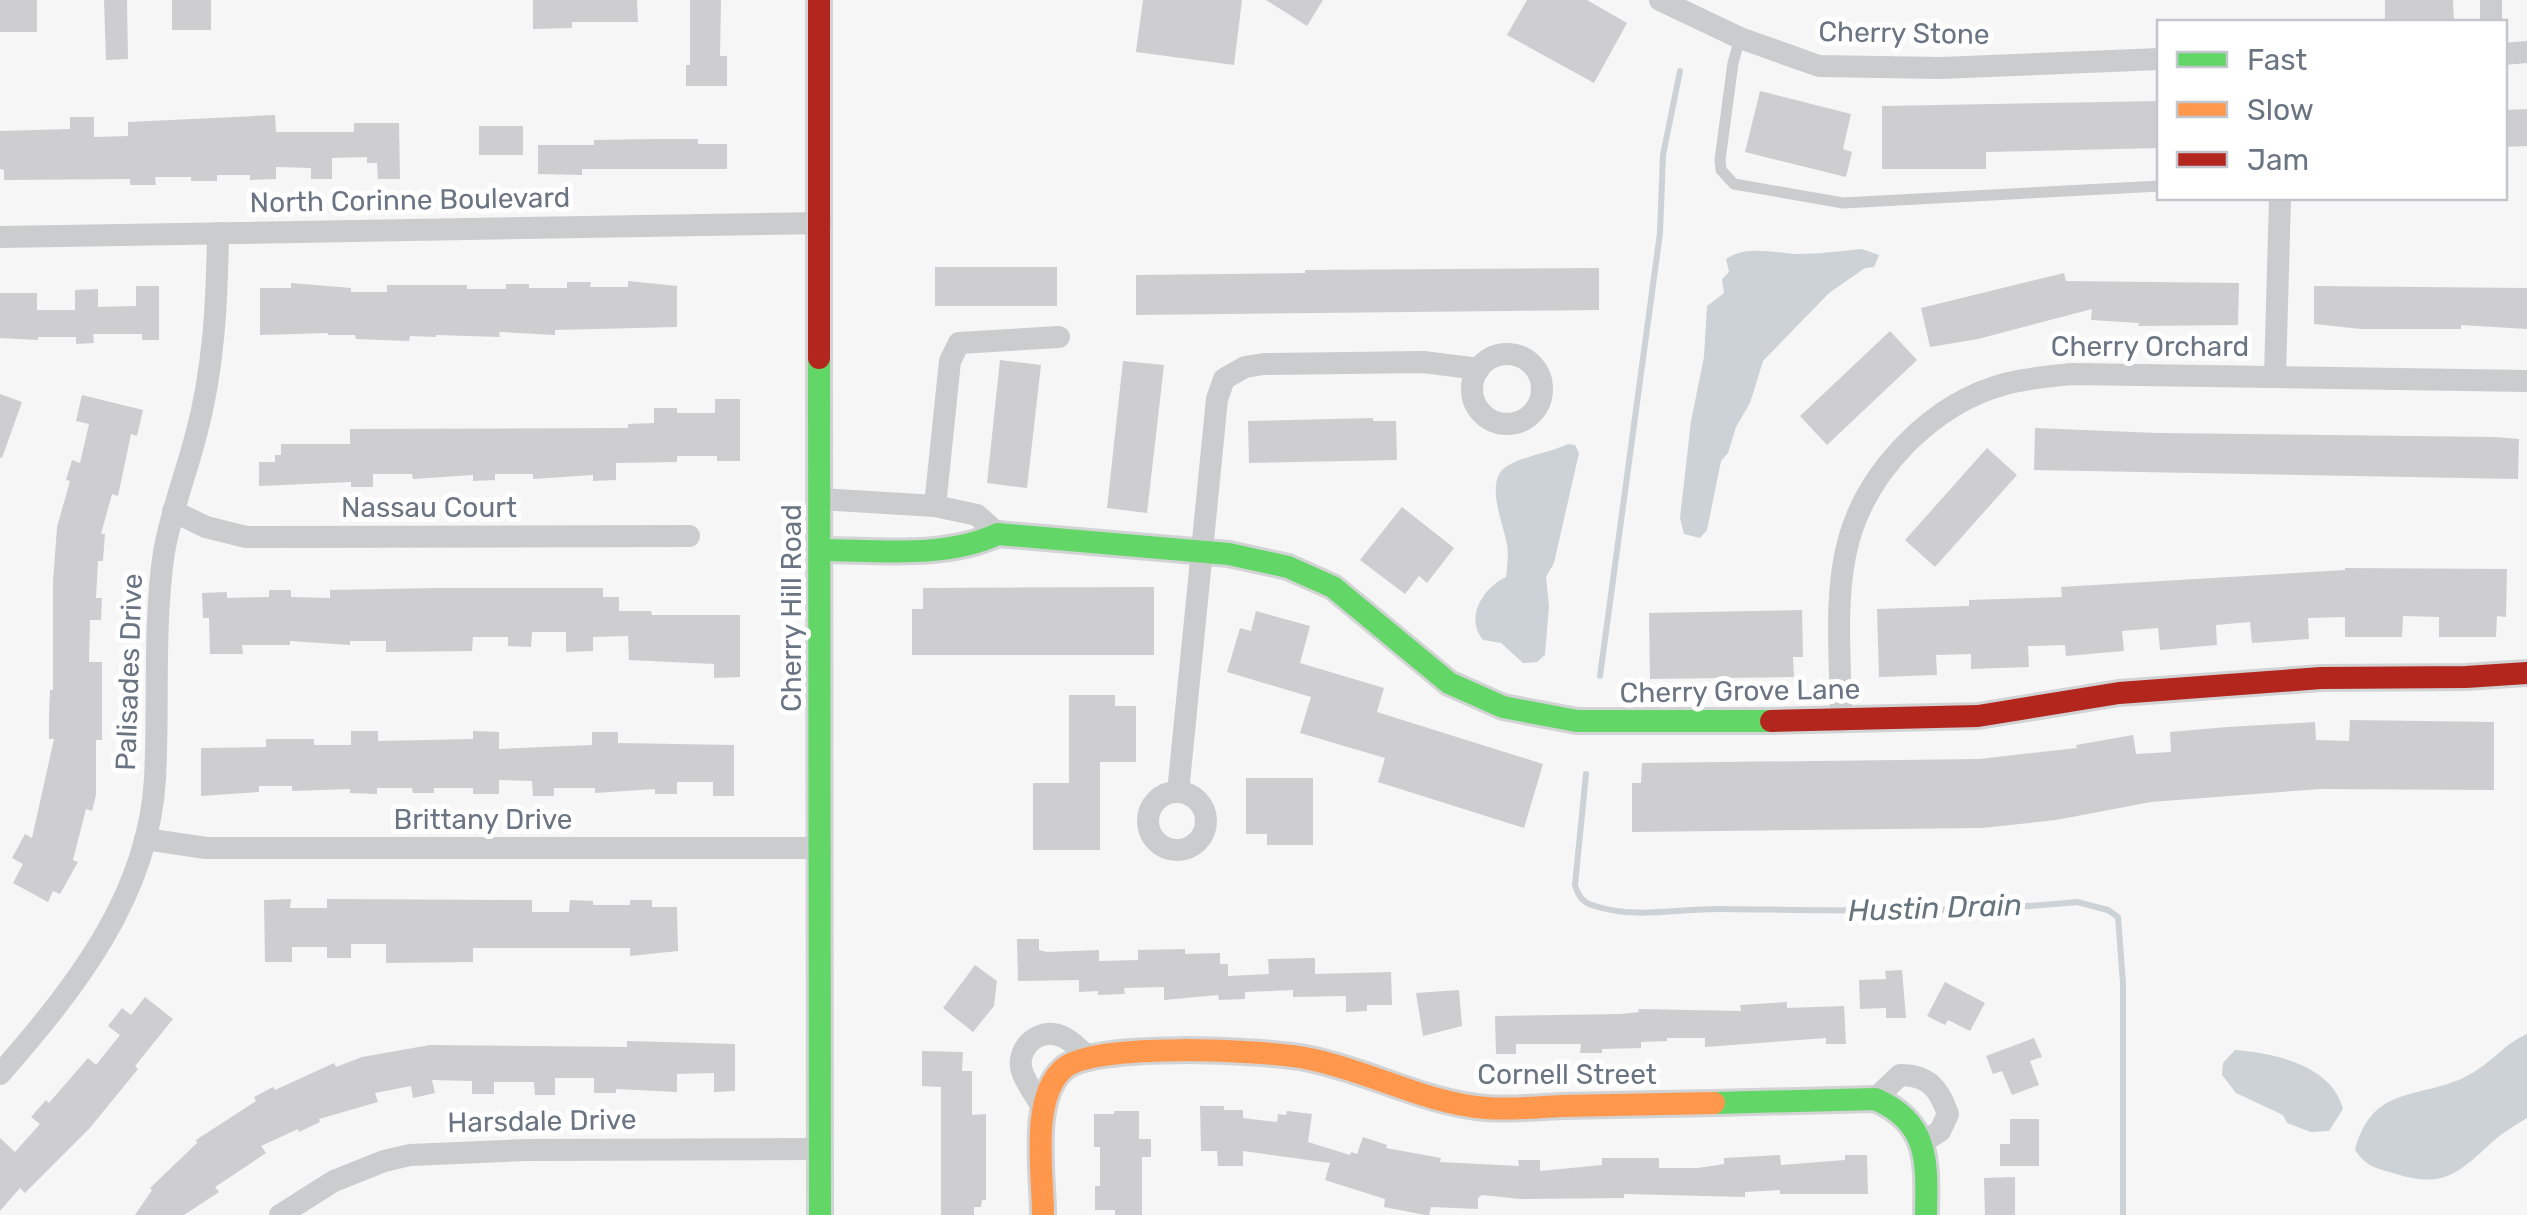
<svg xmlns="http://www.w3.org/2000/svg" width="2527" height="1215" viewBox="0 0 2527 1215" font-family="Rubik,sans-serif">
<rect width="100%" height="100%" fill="#f6f6f6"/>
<g fill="#ccd2d5">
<path d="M1862 249 1879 255 1874 267 1865 268 1829 293 1763 361 1750 403 1736 427 1728 453 1721 461 1707 530 1700 538 1684 534 1680 518 1691 421 1704 357 1707 306 1724 293 1722 279 1729 272 1726 259C1746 245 1774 253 1797 254 1819 254 1841 251 1862 249Z"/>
<path d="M1568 444 1575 445 1579 453 1554 563 1546 577 1549 606 1545 655 1537 662 1523 663 1501 643 1483 640C1464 617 1484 587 1506 577 1507 566 1509 556 1507 545 1504 524 1482 478 1509 465 1527 455 1549 453 1568 444Z"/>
<path d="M2527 1034V1118C2514 1126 2500 1134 2489 1145 2454 1177 2441 1188 2393 1173 2375 1168 2366 1166 2355 1150 2374 1078 2428 1103 2477 1070 2495 1059 2507 1042 2527 1034Z"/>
<path d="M2235 1050C2274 1053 2332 1065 2343 1109L2329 1131 2311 1132 2287 1123 2283 1115 2236 1093 2222 1075 2223 1063Z"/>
</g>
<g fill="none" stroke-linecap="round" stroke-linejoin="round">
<g stroke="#ccd2d5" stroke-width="6">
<path d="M1600 676 1660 233 1663 155 1680 71"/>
<path d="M1586 774 1575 885C1578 896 1583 903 1595 906 1634 919 1677 909 1717 909 1837 910 1957 914 2077 902L2108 910 2118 917 2123 983V1215"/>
</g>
</g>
<g fill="#ceced0">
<rect x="0" y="0" width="37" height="32"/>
<path d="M104 0H127L128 59 106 60Z"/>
<rect x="172" y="0" width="39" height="30"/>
<path d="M533 0H637L638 22H572V28L533 29Z"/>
<path d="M690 0H721L720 56H727V86H686V65H690Z"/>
<path d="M1143 0H1242L1234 65 1136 52Z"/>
<path d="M1266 0H1323L1307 26Z"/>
<path d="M1527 0H1587L1627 23 1594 83 1507 35Z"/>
<path d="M2385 0H2453L2454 21H2385Z"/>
<path d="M1760 91 1851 114 1843 149 1852 152 1846 177 1745 152Z"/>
<path d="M2160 101V148L1986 152V169H1882V106Z"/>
<path d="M2527 109V146L2504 147V110Z"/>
<path d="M275 115 276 132H354V123H399L400 179H378L377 163H367V157L332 158V179H311V168L276 167V179L250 180V175H217V181H191V177H155L156 185H130V179L4 180V170L0 169V131L70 129V117H94V137L128 136V122Z"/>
<rect x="479" y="126" width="44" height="29"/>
<path d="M657 139H698V144H727V169H582V175L538 174V145H594V140Z"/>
<rect x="935" y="267" width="122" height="39"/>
<path d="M1599 268V310L1136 315V275L1305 273V270Z"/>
<path d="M2064 273 2066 281 2239 283 2238 325 2138 326 2139 323 2091 320 2092 309 1978 339 1930 347 1921 308Z"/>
<path d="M628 281 677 286V327L555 330V335L499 332 500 337 436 335V337L410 336 409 341 356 339 355 335H328V333L260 335V288H291V283L351 288V292H387V285H467V289H506V284H529V288H567V282H591L590 287H628Z"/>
<path d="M136 286H159V340H142V334H93L94 343 76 344V337H38V340L0 338V293H37V310H75V290L98 289V307L136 306Z"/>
<path d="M2314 286 2527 288V329L2461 325V329H2361L2314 324Z"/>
<path d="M1890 331 1917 360 1827 445 1800 416Z"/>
<path d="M1000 360 1041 365 1027 488 987 483Z"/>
<path d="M1123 361 1164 365 1147 513 1107 508Z"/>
<path d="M0 394 22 402 2 458 0 457Z"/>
<path d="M82 395 143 410 137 436 131 434 118 496 112 494 101 534H105L103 561H98L96 598H102L101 620H90L89 662H102V740H96V795L92 811 86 809 73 860 78 862 60 894 53 891 48 902 13 883 23 864 12 858 25 834 32 838 54 739H49V717L50 690H53V582L57 527 70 481 66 480 72 460 80 463 89 424 76 421Z"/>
<path d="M715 399H740V461H717V456H677V462L616 463V480L593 481V475L533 479V474H495V480L473 481V475L413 479 412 474H373V487H351V482L259 486V462H275V455H281V444H350V429L628 428V424L654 423V408H677V413H715Z"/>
<path d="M1373 418V421H1396L1397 460 1249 463 1248 421Z"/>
<path d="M2035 428 2158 433 2495 437 2519 439 2518 479 2034 470Z"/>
<path d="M1987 448 2017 475 1935 567 1905 540Z"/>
<path d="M1402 507 1454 548 1427 583 1419 576 1405 594 1360 560Z"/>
<path d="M2345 568 2507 569 2506 617 2497 616 2496 637H2439V617L2403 616 2402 637H2345V617L2308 618 2309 639 2252 643 2250 622 2216 625 2217 645 2160 650 2158 628 2122 631 2124 651 2066 656 2065 645 2028 646 2029 667 1971 669V654L1936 655 1937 675 1879 677 1877 609 1969 606V600L2062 597 2061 587 2345 570Z"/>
<path d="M1154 587V655H912V609H923V588Z"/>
<path d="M438 588H603V597H619V611H651L652 615H740V677L714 678V664L629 660 628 636 593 637V651L566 652V632H532L531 647 508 646V637H473L472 651 386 652V641H350V645L290 641V645H242L243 654H210L209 618H203L202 593 227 592V598L269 597V590H291V597L330 598V590Z"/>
<path d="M1802 610 1803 657H1793L1794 677 1650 679 1649 613Z"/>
<path d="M1256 611 1310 626 1300 663 1384 688 1377 712 1543 764 1524 828 1378 782 1385 758 1300 733 1311 697 1227 672 1240 628 1251 631Z"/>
<path d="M1069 695H1115V706H1136V762H1100V850H1033V783H1069Z"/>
<path d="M2350 720 2494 722V790L2320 789 2151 802 2056 820 1982 828 1632 832V783H1641L1642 763 1979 759 2077 748 2076 745 2133 735 2136 754 2171 752 2170 732 2227 727 2315 722 2316 740 2349 741Z"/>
<path d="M351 731H378V741L473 739V731L499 732V749L592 745V732H618V743L734 745V796H713V782H677V794H655V789L595 793V788H554V796H533L532 781 499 780V794H473V788H434V793H413L412 788H377V794L350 793V789L292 791V786H259V792L201 796V748L266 747V739H314V745H351Z"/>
<path d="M1246 778H1313V845H1267V834H1246Z"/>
<path d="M291 899 290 908H327V899L532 900V912H569L570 900 593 901V905H630V900H652V907H677L678 951 630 956V948H473V962L386 963V944H351V958H327V947H292V962H265L264 900Z"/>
<path d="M1017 939H1039V950L1047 952 1099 950V961L1138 960V950L1185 949V954L1220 953V964H1228V976L1269 974 1268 959 1315 958V974L1391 972 1392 1005H1367V1011L1346 1012V996L1293 997V990L1245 992V999L1219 1000 1218 995 1164 1000V987L1124 988 1125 994 1098 995V991L1079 992V980L1018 981Z"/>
<path d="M975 965 997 981 994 1006 973 1032 943 1008Z"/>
<path d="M1902 970 1906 1018H1886V1008L1860 1009 1859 980 1886 979 1885 971Z"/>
<path d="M1945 982 1985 1003 1970 1031 1948 1020 1945 1025 1927 1016Z"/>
<path d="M1459 990 1462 1026 1423 1036 1416 993Z"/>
<path d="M145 997 173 1019 135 1066 138 1069 89 1129 25 1193 20 1188 0 1211V1138L15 1152 40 1124 31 1117 46 1100 49 1103 88 1058 96 1065 120 1035 108 1026 122 1008 131 1015Z"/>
<path d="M1787 1002V1008L1844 1006 1846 1044H1826V1038L1705 1047V1038H1667V1041L1641 1042V1048L1602 1049V1053H1580L1581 1044H1516V1054H1496L1495 1016 1620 1014 1639 1012 1638 1009 1741 1011 1740 1005Z"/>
<path d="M2034 1038 2042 1057 2030 1061 2039 1085 2012 1095 2002 1071 1993 1074 1986 1056Z"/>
<path d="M627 1041 735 1044V1091L714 1092V1073L677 1074V1092L616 1089V1093H594V1078H555V1095H535L534 1082H494V1094H472V1081L432 1080 435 1093 413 1098 411 1086 375 1093 378 1102 319 1119 320 1122 299 1132 298 1129 261 1146 266 1153 215 1187 219 1192 184 1215H135L152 1190 150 1188 197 1143 196 1140 256 1101 254 1097 273 1087 275 1090 334 1063 336 1067 362 1057 430 1045 627 1047Z"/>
<path d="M922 1051 963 1052 962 1071H972V1115L986 1114V1200H982L981 1207H974V1215H941V1087L922 1086Z"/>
<path d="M1200 1106H1224V1110H1243V1118L1277 1122 1278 1114 1286 1115 1287 1111 1312 1114 1308 1142 1350 1155 1351 1152 1357 1154 1363 1137 1387 1145 1386 1148 1441 1158 1440 1162 1519 1166 1518 1160H1540V1171L1602 1165V1158H1659V1168H1698L1724 1164V1158L1780 1155 1781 1165 1845 1160V1155H1867L1868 1194H1780V1190L1745 1192V1197L1624 1194V1198L1520 1199 1482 1195 1478 1198V1209L1431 1207 1429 1215H1425L1384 1207 1385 1199 1325 1180 1330 1163 1243 1151V1166H1218L1217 1151H1201Z"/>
<path d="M1114 1111H1139V1139H1151V1157H1142V1215H1115V1210H1095V1186H1100V1147H1094V1114H1114Z"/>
<path d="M2010 1119H2039V1166H2000V1144H2010Z"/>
<path d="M2015 1177V1215H1985L1984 1178Z"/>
</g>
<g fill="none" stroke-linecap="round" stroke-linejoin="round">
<defs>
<g id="fast">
<path d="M819 358 820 1215"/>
<path d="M820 550C878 550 944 559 998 534L1229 554 1288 567 1333 587 1449 683 1503 707 1577 721H1771"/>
<path d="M1714 1103 1875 1099C1930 1122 1927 1163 1926 1215"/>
</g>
<path id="slow" d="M1043 1215C1043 1173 1030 1099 1063 1069 1092 1041 1268 1050 1310 1059 1369 1071 1425 1103 1486 1108 1511 1110 1537 1107 1562 1106 1612 1105 1663 1104 1714 1103"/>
<g id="jam">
<path d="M819 0V358"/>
<path d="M1771 721 1978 716 2119 693 2321 678 2466 677 2527 673"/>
</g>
</defs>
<use href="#fast" stroke="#d2d3d4" stroke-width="28"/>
<use href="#slow" stroke="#d2d3d4" stroke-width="28"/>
<use href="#jam" stroke="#d2d3d4" stroke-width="28"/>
<path stroke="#cbcccd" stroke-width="11" d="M1740 38 1733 63 1720 160 1721 170 1734 184 1843 203 2160 186"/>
<g stroke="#cbcccd" stroke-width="22">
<path d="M1660 0 1740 38 1819 66 1941 68 2160 59"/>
<path d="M2491 22V0"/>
<path d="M2504 54 2527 52"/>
<path d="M0 237 821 223"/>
<circle cx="1507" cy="389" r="35"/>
<path d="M2275 375 2280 198"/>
<path d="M820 499 935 506 977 515 998 534"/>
<path d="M935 506 950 361 959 343 1059 337"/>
<path d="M173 511 206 527 246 537 689 536"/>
<path d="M1841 721C1841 662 1833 596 1849 539 1869 468 1934 403 2005 384 2028 378 2050 376 2073 374L2527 381"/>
<path d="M1178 792 1217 399 1224 379 1245 367 1264 364 1423 362 1479 369"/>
<circle cx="1177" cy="821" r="29"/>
<path d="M145 839 206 848H821"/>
<path d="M0 1074C74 989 149 896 155 778 159 703 153 626 164 552 171 512 186 474 196 435 214 369 217 301 218 233"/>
<path d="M1875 1099 1900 1075C1928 1075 1939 1088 1948 1114L1940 1131 1923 1142"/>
<path d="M1042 1107C1036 1096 1026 1084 1022 1071 1016 1052 1033 1032 1053 1034 1066 1035 1077 1047 1087 1056"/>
<path d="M280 1215 334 1181 384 1161 410 1155 527 1150 819 1149"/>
</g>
<use href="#fast" stroke="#63d668" stroke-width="22"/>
<use href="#slow" stroke="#ff974d" stroke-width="22"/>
<use href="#jam" stroke="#b3261e" stroke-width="22"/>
</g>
<g text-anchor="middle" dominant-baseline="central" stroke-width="10" stroke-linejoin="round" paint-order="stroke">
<g font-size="28" fill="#6a7482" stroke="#fff">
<text transform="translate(1904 33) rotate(1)">Cherry Stone</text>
<text transform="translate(410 200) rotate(-1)">North Corinne Boulevard</text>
<text x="2150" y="346">Cherry Orchard</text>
<text x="429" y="507">Nassau Court</text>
<text transform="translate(791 608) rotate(-90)">Cherry Hill Road</text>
<text transform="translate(129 672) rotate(-88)">Palisades Drive</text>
<text transform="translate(1740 691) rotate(-1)">Cherry Grove Lane</text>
<text x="483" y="819">Brittany Drive</text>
<text x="1567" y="1074">Cornell Street</text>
<text transform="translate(542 1121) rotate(-1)">Harsdale Drive</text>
</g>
<g font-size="30" font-style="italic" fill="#66747e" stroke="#fff">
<text transform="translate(1935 908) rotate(-2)">Hustin Drain</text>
</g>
</g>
<rect x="2157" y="20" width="350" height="180" fill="#ffffff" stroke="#c3c7cd" stroke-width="2.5"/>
<rect x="2177" y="52" width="50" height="15" fill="#63d668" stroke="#c3c7cd" stroke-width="2.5"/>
<text x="2247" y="70" font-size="30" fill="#6a7482">Fast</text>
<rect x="2177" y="102" width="50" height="15" fill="#ff974d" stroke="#c3c7cd" stroke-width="2.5"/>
<text x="2247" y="120" font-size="30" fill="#6a7482">Slow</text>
<rect x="2177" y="152" width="50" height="15" fill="#b3261e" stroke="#c3c7cd" stroke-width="2.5"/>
<text x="2247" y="170" font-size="30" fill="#6a7482">Jam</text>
</svg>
